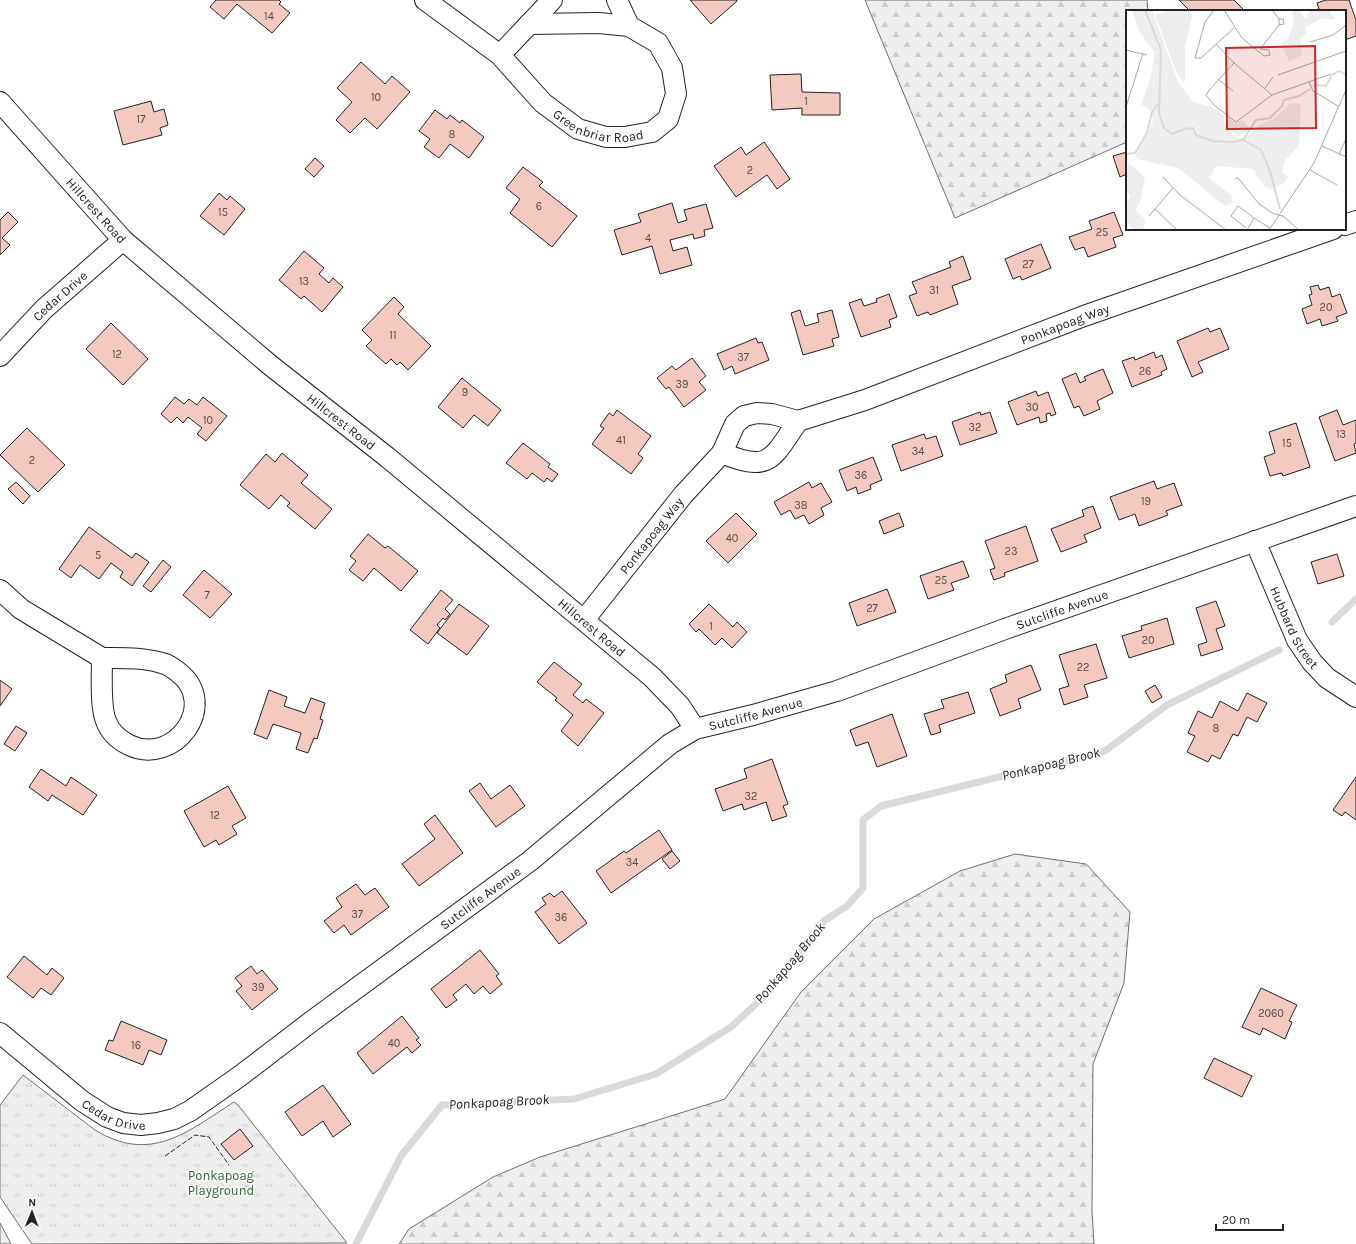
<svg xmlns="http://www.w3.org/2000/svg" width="1356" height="1244" viewBox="0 0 1356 1244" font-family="Karla,sans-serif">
<defs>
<pattern id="forest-firs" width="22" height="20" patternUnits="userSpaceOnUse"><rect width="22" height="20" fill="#eee"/><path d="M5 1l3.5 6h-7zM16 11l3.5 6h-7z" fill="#ccc"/></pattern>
<pattern id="park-tufts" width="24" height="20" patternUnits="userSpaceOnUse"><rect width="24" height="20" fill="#eee"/><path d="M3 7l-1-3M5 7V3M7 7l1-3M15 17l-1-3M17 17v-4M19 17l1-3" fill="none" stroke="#ccc"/></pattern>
</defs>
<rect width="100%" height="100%" fill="#fff"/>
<g fill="url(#forest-firs)" stroke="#6f6f6f">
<path d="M865 0H1147L1148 11H1127V142L955 218Z"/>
<path d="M1015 854 1086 864 1130 912 1124 983 1093 1064 1092 1212 1094 1244H399L409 1229 493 1177 540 1157 725 1099 801 992 874 919 960 871Z"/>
<path d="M0 1223 11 1244H0Z"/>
</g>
<path fill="url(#park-tufts)" stroke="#6f6f6f" d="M23 1075 95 1130C151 1164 187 1132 234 1102L238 1105 347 1243 32 1244 0 1197V1105Z"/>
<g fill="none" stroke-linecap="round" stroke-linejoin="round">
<g stroke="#d9d9d9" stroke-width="7">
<path d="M1332 622 1356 599"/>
<path d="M356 1244 401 1156 442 1105 574 1099 656 1074 731 1027 769 992 824 921 847 906 863 888V820L881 806 1105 751 1167 705 1279 650"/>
</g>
</g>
<g fill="#f3c9c0" stroke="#222">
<path d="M216 0H279L281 2 279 4 290 13 272 33 237 4 224 19 210 7Z"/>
<path d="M690 0H737V1L711 24Z"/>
<path d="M1179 0H1234L1245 11H1190Z"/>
<path d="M1326 0H1349L1356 20V36L1345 40V11H1312L1319 9 1317 3Z"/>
<path d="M361 62 385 84 392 76 410 92 377 129 365 118 350 133 336 120 352 102 337 88Z"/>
<path d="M801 74 802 92 840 93V115H802V108L772 110 770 75Z"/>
<path d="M151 101 154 112 164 109 168 125 160 128 162 135 123 145 114 111Z"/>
<path d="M435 110 447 119 450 115 460 123 462 120 484 137 469 158 450 144 439 158 424 147 430 139 419 131Z"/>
<path d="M764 142 790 179 777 189 767 175 736 197 714 166 741 147 746 155Z"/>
<path d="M1127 152V174L1120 177 1113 156Z"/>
<path d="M315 158 324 166 314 177 305 169Z"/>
<path d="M523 167 543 182 539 186 577 216 552 247 510 213 520 199 506 188Z"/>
<path d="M219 193 227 200 230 196 245 209 224 235 200 216Z"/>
<path d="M672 203 678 223 687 220 684 210 706 204 713 228 704 230 705 236 694 239 693 234 670 240 673 251 687 247 692 265 660 274 652 246 622 255 614 230 641 222 638 214Z"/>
<path d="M8 212 18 222 2 238 10 245 0 255V220Z"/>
<path d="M1114 212 1123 235 1113 238 1116 247 1088 257 1084 247 1075 250 1069 237 1092 229 1089 221Z"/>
<path d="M1041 244 1051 268 1022 280 1020 276 1013 279 1005 259Z"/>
<path d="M304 251 324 268 319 274 329 283 333 278 343 287 322 312 304 296 301 299 279 280Z"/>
<path d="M963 256 971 279 952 286 958 304 930 315 928 312 917 316 909 296 917 293 912 282 951 267 949 262Z"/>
<path d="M1318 285 1320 290 1329 287 1332 297 1340 294 1347 313 1336 317 1338 321 1322 326 1320 319 1307 324 1302 309 1312 305 1309 295 1312 294 1310 287Z"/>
<path d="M889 294 897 317 889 320 891 327 861 337 849 303 861 299 864 306 877 302 876 299Z"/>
<path d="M394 297 404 307 398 314 431 346 408 370 400 362 397 365 391 359 386 364 366 346 372 340 362 330Z"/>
<path d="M800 310 805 326 819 322 817 314 832 310 839 337 832 339 834 346 803 355 791 313Z"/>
<path d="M111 323 148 359 123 385 86 349Z"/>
<path d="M1208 328 1210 332 1220 328 1229 349 1198 362 1203 372 1192 377 1177 341Z"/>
<path d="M756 338 758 343 762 342 769 360 735 374 732 366 724 370 717 354Z"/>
<path d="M1154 352 1156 358 1162 355 1167 369 1161 372 1162 375 1132 387 1122 361 1134 357 1135 360Z"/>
<path d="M692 358 706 376 699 382 706 390 684 407 669 387 666 389 657 378 672 366 676 370Z"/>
<path d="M1103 369 1113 393 1097 401 1100 409 1084 416 1079 406 1074 408 1062 379 1076 373 1080 383 1086 380 1084 377Z"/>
<path d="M462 378 501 410 488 426 474 415 463 428 438 407Z"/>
<path d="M1036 391 1038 396 1048 392 1056 414 1051 416 1050 413 1046 414 1047 421 1040 423 1039 417 1017 425 1008 402Z"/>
<path d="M175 397 184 404 189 399 197 405 203 397 227 416 206 441 197 434 202 428 188 417 183 423 177 417 171 423 161 414Z"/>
<path d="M617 410 651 436 638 454 643 458 631 474 592 444 604 428 600 426 609 413 613 416Z"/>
<path d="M1337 410 1343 425 1356 420V443L1354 444 1356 453 1335 461 1319 417Z"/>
<path d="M980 412 981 415 990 412 997 433 960 445 952 422Z"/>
<path d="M1296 423 1310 467 1283 476 1282 473 1270 476 1264 457 1275 453 1269 432Z"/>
<path d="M27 428 65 465 38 492 0 455Z"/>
<path d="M924 434 926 439 936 436 943 456 901 471 892 445Z"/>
<path d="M523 443 550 464 548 467 558 474 552 482 547 478 544 482 532 473 527 479 506 463Z"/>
<path d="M282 453 308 475 301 483 332 509 315 529 287 506 290 503 281 495 269 509 240 485 266 454 275 462Z"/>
<path d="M873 457 882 480 870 485 871 489 858 494 856 487 847 491 839 470Z"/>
<path d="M1154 481 1157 489 1174 483 1182 505 1166 511 1168 515 1139 526 1135 514 1119 520 1110 497Z"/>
<path d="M16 482 30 496 23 504 8 489Z"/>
<path d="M809 482 812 488 821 483 832 502 821 508 824 515 809 524 804 515 795 519 790 510 781 515 774 502Z"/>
<path d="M1093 506 1101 528 1084 535 1087 542 1061 552 1051 529 1084 516 1082 510Z"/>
<path d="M736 513 757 534 728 563 706 541Z"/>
<path d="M899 513 904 526 884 534 879 521Z"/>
<path d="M1026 526 1038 561 1004 573 1005 576 994 580 990 570 995 568 985 541Z"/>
<path d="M89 527 132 558 136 553 149 562 132 586 120 577 123 572 111 563 99 579 80 565 71 578 59 569Z"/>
<path d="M368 534 385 548 388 546 418 571 401 591 374 568 363 581 349 570 356 561 350 556Z"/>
<path d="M1337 554 1344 576 1318 584 1311 562Z"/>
<path d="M163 560 171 567 151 592 143 586Z"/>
<path d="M963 561 969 577 951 583 954 590 928 599 920 576Z"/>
<path d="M204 570 232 594 210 618 183 595Z"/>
<path d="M887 589 896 612 857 626 849 603Z"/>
<path d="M441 590 453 600 445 609 450 614 445 620 443 618 437 625 440 628 428 644 410 630Z"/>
<path d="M1216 601 1225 626 1216 629 1223 649 1201 656 1198 645 1207 642 1196 608Z"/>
<path d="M459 604 489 626 467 655 437 633Z"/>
<path d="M709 604 733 627 737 622 747 632 732 648 722 638 715 645 699 629 696 632 689 624Z"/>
<path d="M1167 618 1174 644 1129 658 1122 636 1142 630 1141 626Z"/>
<path d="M1096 644 1107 678 1084 685 1088 697 1064 705 1059 689 1069 686 1059 655Z"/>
<path d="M554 662 582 684 573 695 583 703 586 699 604 713 578 746 561 731 573 715 555 700 557 698 537 682Z"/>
<path d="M1031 665 1041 690 1018 699 1021 708 1000 716 990 689 1007 682 1005 675Z"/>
<path d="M0 680 12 689 0 706Z"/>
<path d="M1155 685 1162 697 1152 703 1145 691Z"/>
<path d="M269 690 287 697 284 706 305 713 311 698 325 703 320 719 323 720 317 739 314 738 308 753 296 749 301 733 273 724 267 739 254 734Z"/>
<path d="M968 692 975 713 939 725 941 732 931 735 924 714 944 708 941 700Z"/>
<path d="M1247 693 1267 703 1257 722 1247 717 1238 736 1233 734 1220 759 1212 755 1208 762 1187 752 1195 736 1188 733 1198 711 1212 718 1220 701 1238 711Z"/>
<path d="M892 714 907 756 877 767 868 742 856 746 850 730Z"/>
<path d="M16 726 27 733 15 751 4 744Z"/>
<path d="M772 759 788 804 783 806 787 816 772 821 766 802 744 810 742 804 723 811 715 789 747 778 744 769Z"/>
<path d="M41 769 66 786 71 777 97 795 83 815 52 795 48 801 29 787Z"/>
<path d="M1356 777V820L1345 812 1342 816 1333 810Z"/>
<path d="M480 783 491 799 510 785 525 806 496 827 469 791Z"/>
<path d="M228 786 246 818 232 826 237 834 219 845 216 840 204 847 184 811Z"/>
<path d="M435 815 463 853 419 886 402 864 435 839 424 824Z"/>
<path d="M659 830 672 850 611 893 596 871 624 851 626 853Z"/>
<path d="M672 851 680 861 670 869 662 859Z"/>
<path d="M356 884 365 895 375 888 389 907 351 935 344 925 334 933 324 921 342 907 336 898Z"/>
<path d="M562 891 587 923 559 944 535 912 546 904 542 898 550 893 554 897Z"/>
<path d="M480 950 499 974 496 976 502 984 490 994 483 986 474 994 466 984 453 995 457 1000 446 1008 431 989Z"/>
<path d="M24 956 47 975 52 968 64 978 51 995 41 988 33 998 7 977Z"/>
<path d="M251 966 257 974 262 970 278 989 252 1010 236 991 242 986 235 978Z"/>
<path d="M1261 988 1297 1005 1289 1021 1292 1022 1285 1039 1263 1028 1260 1035 1242 1027Z"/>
<path d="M402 1016 419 1038 416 1040 421 1045 412 1053 407 1047 373 1074 357 1053Z"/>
<path d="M121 1021 167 1040 161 1055 149 1050 143 1065 105 1050 109 1040 113 1041Z"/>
<path d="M1214 1058 1252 1076 1242 1097 1204 1078Z"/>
<path d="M323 1085 351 1124 333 1137 323 1121 302 1136 285 1112Z"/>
<path d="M240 1129 253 1146 234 1160 221 1144Z"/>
</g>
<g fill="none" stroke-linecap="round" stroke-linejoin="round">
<defs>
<g id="minor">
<path id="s1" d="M425 0 500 55 543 103 578 129 606 137H625L652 132 668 119 676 94 672 68 658 43 629 26 599 23 529 24"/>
<path d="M617 0 629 26"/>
<path d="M500 55 552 0"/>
<path id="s2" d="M0 102 123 240 270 365 387 457 652 677 680 706 695 729"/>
<path d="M1345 225 1356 221"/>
<path id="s3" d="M0 356 44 309 123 240"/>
<path d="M757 413 772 414 798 421C772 459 770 473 722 453L735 424 744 416Z"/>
<path id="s4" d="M798 421 865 400 1084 316 1333 229"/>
<path id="s5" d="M1255 541 1297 640 1312 662 1327 678 1356 697"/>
<path d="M0 590 21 609 102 658"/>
<path id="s6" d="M584 620 683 495 722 453"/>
<path d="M102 658C122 658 145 657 165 664 169 665 174 669 178 672 220 704 175 767 129 745 119 740 110 732 106 721 100 707 102 675 102 658Z"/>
<path id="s7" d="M0 1033 82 1101 107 1117 123 1123 141 1125 158 1123 174 1119 190 1111 240 1076 312 1021 530 861 670 744 695 729 753 715 837 691 1005 629 1356 506"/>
</g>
</defs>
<use href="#minor" stroke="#222" stroke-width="22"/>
<use href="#minor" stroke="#fff" stroke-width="20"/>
<path stroke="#222" stroke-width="1" stroke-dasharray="5 2" stroke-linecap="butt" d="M165 1156 195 1135 209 1137 229 1165"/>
</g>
<g text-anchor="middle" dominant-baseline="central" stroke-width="3" stroke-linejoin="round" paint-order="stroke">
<g font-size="11" fill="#564c4a">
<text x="269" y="16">14</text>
<text x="376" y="97">10</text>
<text x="806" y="101">1</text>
<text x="141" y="119">17</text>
<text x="452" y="134">8</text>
<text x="750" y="170">2</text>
<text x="539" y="206">6</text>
<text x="223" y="212">15</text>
<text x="1102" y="232">25</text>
<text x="648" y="238">4</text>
<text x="1028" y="264">27</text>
<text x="304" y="281">13</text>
<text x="934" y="290">31</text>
<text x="1326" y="307">20</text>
<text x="393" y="335">11</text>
<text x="117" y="354">12</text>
<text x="743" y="357">37</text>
<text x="1145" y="371">26</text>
<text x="682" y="384">39</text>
<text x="465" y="392">9</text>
<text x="1032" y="407">30</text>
<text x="208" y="420">10</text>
<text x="975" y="427">32</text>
<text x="1341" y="434">13</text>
<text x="621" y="440">41</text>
<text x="1287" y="443">15</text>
<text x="918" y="451">34</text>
<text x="32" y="460">2</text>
<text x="861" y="475">36</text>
<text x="1146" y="501">19</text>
<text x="801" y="505">38</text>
<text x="732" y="538">40</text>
<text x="1011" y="551">23</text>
<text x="98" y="555">5</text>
<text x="941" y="580">25</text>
<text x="207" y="595">7</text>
<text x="872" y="608">27</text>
<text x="711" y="626">1</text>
<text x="1148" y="640">20</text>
<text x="1083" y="667">22</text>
<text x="1216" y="728">8</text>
<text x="751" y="796">32</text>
<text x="215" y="815">12</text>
<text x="632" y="862">34</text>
<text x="357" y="914">37</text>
<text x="561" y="917">36</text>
<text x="258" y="987">39</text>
<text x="1271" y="1013">2060</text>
<text x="394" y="1043">40</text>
<text x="136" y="1045">16</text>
</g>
<g font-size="13" fill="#222" stroke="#fff">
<text stroke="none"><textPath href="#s1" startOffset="220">Greenbriar Road</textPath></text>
<text stroke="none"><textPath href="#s2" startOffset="145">Hillcrest Road</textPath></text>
<text stroke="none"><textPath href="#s3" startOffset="85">Cedar Drive</textPath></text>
<text stroke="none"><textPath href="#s4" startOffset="284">Ponkapoag Way</textPath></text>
<text stroke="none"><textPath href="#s2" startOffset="469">Hillcrest Road</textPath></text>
<text stroke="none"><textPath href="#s6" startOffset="108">Ponkapoag Way</textPath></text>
<text stroke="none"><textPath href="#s7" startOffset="1243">Sutcliffe Avenue</textPath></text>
<text stroke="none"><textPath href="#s5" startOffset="95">Hubbard Street</textPath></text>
<text stroke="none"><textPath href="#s2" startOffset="793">Hillcrest Road</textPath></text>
<text stroke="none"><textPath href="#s7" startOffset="919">Sutcliffe Avenue</textPath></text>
<text stroke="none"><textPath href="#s7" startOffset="583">Sutcliffe Avenue</textPath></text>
<text stroke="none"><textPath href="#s7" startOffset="142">Cedar Drive</textPath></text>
</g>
<g font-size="13" fill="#2f5e38" stroke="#fff">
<text x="221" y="1175">Ponkapoag<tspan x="221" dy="15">Playground</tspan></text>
</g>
<g font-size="14" font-style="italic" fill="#222" stroke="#fff">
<text transform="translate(1051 764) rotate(-14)">Ponkapoag Brook</text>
<text transform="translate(790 963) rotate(-50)">Ponkapoag Brook</text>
<text transform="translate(499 1102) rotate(-3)">Ponkapoag Brook</text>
</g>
</g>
<g transform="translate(1126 10)">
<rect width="220" height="220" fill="#fff"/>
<path d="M2 153 19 167 14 193 9 200 20 210 17 219 14 220H9L0 212V194L5 186 0 181Z" fill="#eee"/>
<path d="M6 0H19L33 39 37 85 27 114 29 124 65 135 80 119 85 105 81 96H85L98 105V113L105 124 113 128 122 126 133 115 148 109 164 94 172 93 175 96 173 135 158 152 156 162 162 167 157 174 144 179 137 175 127 159 90 156 83 168 105 185 106 193 99 196 52 158 11 149 9 145 23 122 27 110 24 100 15 94 24 70 29 43 13 21ZM165 0H173L180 9 184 0H203L209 9H194L180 17V23L174 29 176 45 163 51 155 34 162 28 167 16 168 7Z" fill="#eee"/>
<path d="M9 0H26L52 72 66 91 81 96 85 102 84 111 78 124 65 135H46L29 124 27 110 34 94 33 43 31 35 19 24ZM48 0H64L66 7 59 37V72L56 71 49 59 29 4Z" fill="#eee"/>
<path d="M102 108 110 113 116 110 124 119 112 127 100 115Z" fill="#eee"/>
<path fill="none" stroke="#d9d9d9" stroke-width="2" d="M19 0 35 40 33 103 38 118 46 124 58 119 67 118 70 125 86 131 106 132 117 130 130 110 144 108 156 96 158 90 173 86 184 79M188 77 191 75 200 76 206 65 213 61 220 65M117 130 135 140 144 161 154 199M0 144 9 143 21 123 26 102 35 90"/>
<path fill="none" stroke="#a7a7a7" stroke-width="1" d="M88 0 79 12 69 48H75L108 18M98 0 116 28 138 46 144 45 143 40 134 39M146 0 153 9H157L158 14 153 15V9M184 32 207 25 220 15M90 34 108 53 146 85M135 38 153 15M0 40 21 45M108 53 84 79 80 85 88 95 110 112 146 85 205 64M152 65 220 41M92 69 107 81M183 72 187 81 212 96M139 78 147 67M0 97 17 43M196 136 220 147M213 144 220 129M184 160 211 175M37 167 54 185 100 220M109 168H112L133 194 148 204 157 206 173 220M29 199 51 220M23 206 47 178M120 218 105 206 112 196 128 208M121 220 128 208 144 218M143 220 188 153 220 80"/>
<path fill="#c62828" fill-opacity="0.15" stroke="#c62828" stroke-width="2" d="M189 36 190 118 101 119 100 38Z"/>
<rect width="220" height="220" fill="none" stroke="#222" stroke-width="2"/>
</g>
<g transform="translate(32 1212) rotate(1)" stroke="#ffffff" stroke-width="3" paint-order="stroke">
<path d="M0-3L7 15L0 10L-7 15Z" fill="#222222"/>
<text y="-6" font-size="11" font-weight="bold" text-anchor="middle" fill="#222222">N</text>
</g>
<path d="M1216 1224v6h67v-6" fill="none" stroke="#222222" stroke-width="2"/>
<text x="1222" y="1224" font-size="12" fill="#222222" stroke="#ffffff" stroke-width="3" paint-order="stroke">20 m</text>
</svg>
